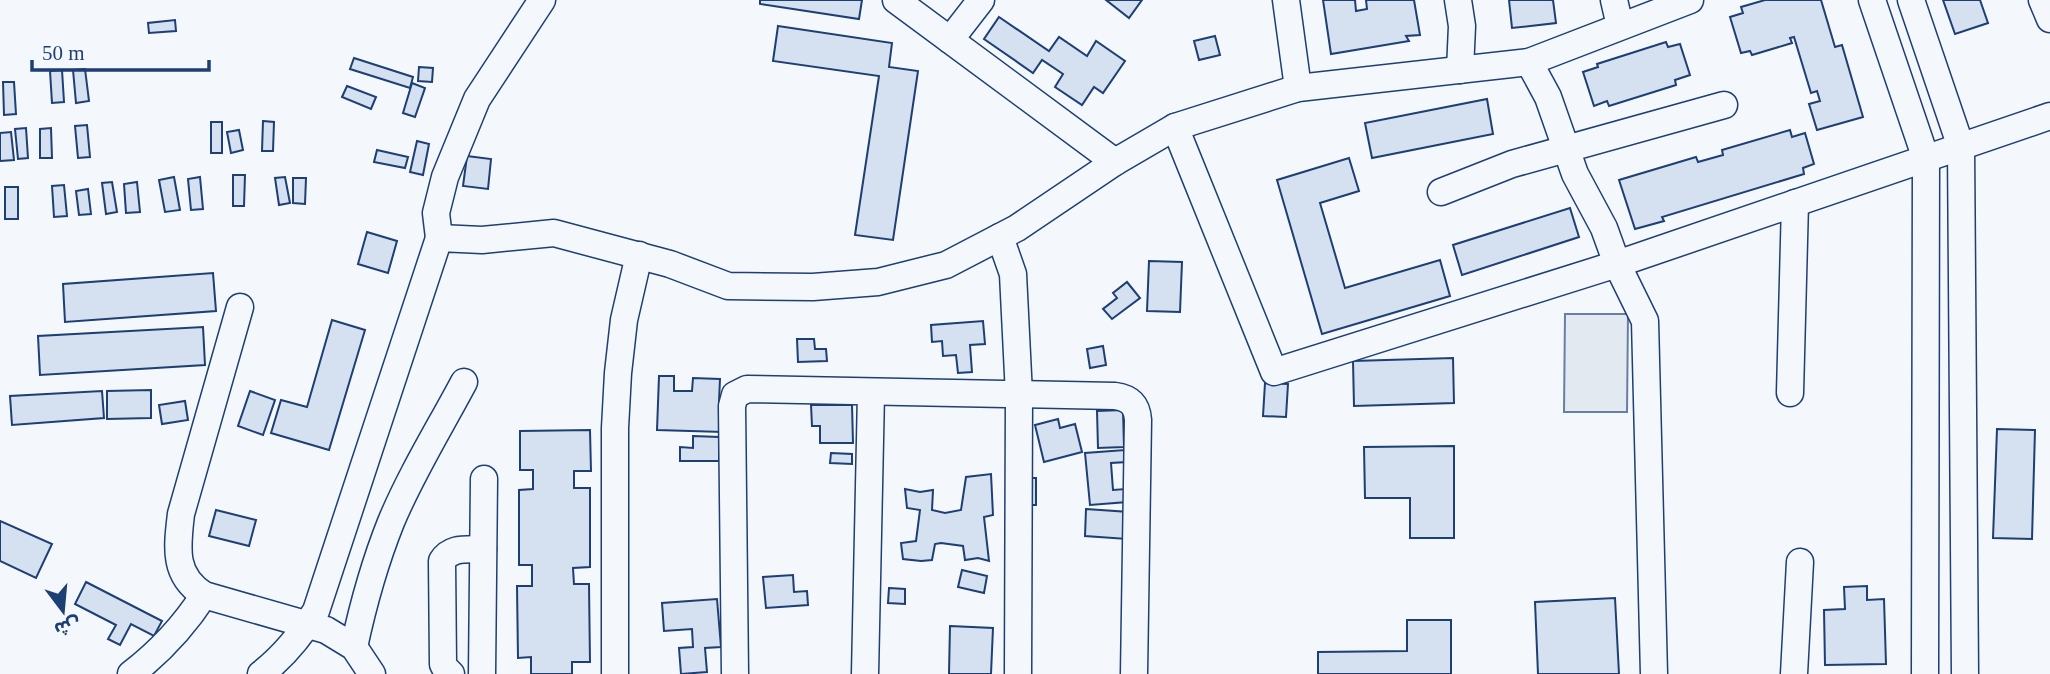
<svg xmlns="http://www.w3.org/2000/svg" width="2050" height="674" viewBox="0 0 2050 674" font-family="'Times New Roman','Noto Sans Arabic',serif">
<rect width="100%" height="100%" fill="#f4f7fb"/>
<path fill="#e3e9f0" stroke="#687fa3" stroke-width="2" d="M1565 314H1628L1627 412H1564Z"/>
<g fill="#d5e0f0" stroke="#1d3f73" stroke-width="2">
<path d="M760 0H862L859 19 760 4Z"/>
<path d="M1106 0H1142L1129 18Z"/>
<path d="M1323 0H1355L1356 11 1367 9 1366 0H1414L1420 35 1406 36 1409 41 1331 54Z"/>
<path d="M1509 0H1553L1556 23 1512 28Z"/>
<path d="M1765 0H1821L1835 47 1842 45 1863 117 1817 130 1809 104 1820 101 1817 91 1811 93 1794 37 1790 38 1792 43 1752 55 1750 51 1741 53 1730 17 1743 13 1741 7Z"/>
<path d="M1943 0H1980L1988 23 1955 34Z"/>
<path d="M999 17 1049 51 1059 37 1087 56 1096 41 1125 61 1103 93 1094 87 1082 105 1055 87 1063 74 1042 60 1033 73 984 39Z"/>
<path d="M175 20 176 31 149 33 148 23Z"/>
<path d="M778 26 892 43 889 67 918 71 893 240 855 235 879 76 773 61Z"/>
<path d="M1215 36 1220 55 1199 60 1194 41Z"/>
<path d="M1666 42 1668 47 1680 44 1690 75 1675 80 1676 85 1609 106 1607 101 1594 106 1583 72 1598 67 1597 64Z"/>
<path d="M354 58 413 77 410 88 350 69Z"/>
<path d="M419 67 433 68 432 82 418 81Z"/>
<path d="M85 69 89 101 76 103 73 70Z"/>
<path d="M62 70 64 102 52 103 50 71Z"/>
<path d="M3 82H14L16 114 4 115Z"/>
<path d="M412 83 425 88 415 117 403 113Z"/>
<path d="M347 86 376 97 371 109 342 97Z"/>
<path d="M1487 99 1493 134 1372 158 1365 123Z"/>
<path d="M263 121 274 122 273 151H262Z"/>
<rect x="211" y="122" width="11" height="31"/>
<path d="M87 125 90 157 78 158 75 126Z"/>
<path d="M26 128 28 158 18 159 15 129Z"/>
<path d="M51 128 52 158H40V129Z"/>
<path d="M239 130 243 150 231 153 227 132Z"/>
<path d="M1790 130 1792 137 1805 133 1814 164 1803 168 1804 174 1662 217 1664 221 1635 229 1619 180 1696 157 1698 162 1723 155 1722 150Z"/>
<path d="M11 132 14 160 0 161V133Z"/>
<path d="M417 141 429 144 423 175 410 172Z"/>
<path d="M377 150 408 157 405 168 374 162Z"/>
<path d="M467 156 491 159 488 189 463 186Z"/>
<path d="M1349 158 1359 191 1320 203 1345 288 1440 260 1450 296 1322 334 1277 180Z"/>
<path d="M233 175H245L244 206H233Z"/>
<path d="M174 177 180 210 165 212 159 180Z"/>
<path d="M200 177 203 209 191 210 188 179Z"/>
<path d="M285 177 290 203 279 205 275 178Z"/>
<path d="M293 178H306L305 204 293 203Z"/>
<path d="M112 182 117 212 106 214 102 183Z"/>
<path d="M137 182 140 212 126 213 124 184Z"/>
<path d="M64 185 67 216 54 217 52 186Z"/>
<rect x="5" y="187" width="13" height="32"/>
<path d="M88 189 91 214 79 215 76 191Z"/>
<path d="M1570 208 1579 237 1462 275 1453 245Z"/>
<path d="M367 232 397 241 388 273 358 264Z"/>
<path d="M1149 261 1182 262 1180 312 1147 311Z"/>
<path d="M213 273 216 311 65 322 63 284Z"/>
<path d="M1127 282 1140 298 1112 319 1103 309 1117 298 1113 293Z"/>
<path d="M332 320 365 330 329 450 271 433 281 400 307 407Z"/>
<path d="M983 321 985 344 970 345 972 372 958 373 956 355 943 356 942 341 932 342 931 325Z"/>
<path d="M203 327 205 365 40 375 38 336Z"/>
<path d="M797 339H814L815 349H826L827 361 798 362Z"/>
<path d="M1103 346 1106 365 1090 368 1087 349Z"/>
<path d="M1453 358 1454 403 1354 406 1353 361Z"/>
<path d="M659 376H674V391H692L693 378 720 379 719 402H723V432L657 430Z"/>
<path d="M1265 383 1288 384 1286 417 1263 416Z"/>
<path d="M151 390V418L107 419V391Z"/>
<path d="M102 391 104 418 12 425 10 396Z"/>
<path d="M250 391 275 400 263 435 238 426Z"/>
<path d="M185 401 188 420 162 424 159 405Z"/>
<path d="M811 405H852L853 443H820V426H812Z"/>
<path d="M1123 410 1124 447 1098 448 1097 411Z"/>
<path d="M1058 419 1060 428 1075 424 1082 452 1044 462 1035 425Z"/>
<path d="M1997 429 2035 430 2032 539 1993 538Z"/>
<path d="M590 430 591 471H574V488H590V567L573 568 574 584H589L590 662H572V674H531V657L518 658 517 586H532V565H519V490L533 489V470H520V431Z"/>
<path d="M693 436 719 437V461H680V447L693 448Z"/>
<path d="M1454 446V538H1410V498H1365L1364 447Z"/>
<path d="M1125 450 1127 462 1111 463 1113 490 1126 489 1127 502 1090 505 1085 453Z"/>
<path d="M831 453 852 454V464L830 463Z"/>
<path d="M991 474 993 515 984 517 989 561 978 558 965 560 963 546 941 543 935 544 932 560 921 561 903 559 901 543 916 541 920 510 907 508 905 489 920 492 933 490 932 510 945 513 961 510 966 477Z"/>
<rect x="1022" y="478" width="14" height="27"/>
<path d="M1086 509 1129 512 1127 539 1085 536Z"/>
<path d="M216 510 256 520 249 546 209 536Z"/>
<path d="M0 521 52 544 36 578 0 561Z"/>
<path d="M962 570 987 576 984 593 958 587Z"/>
<path d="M793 575 794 592 807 591 808 605 766 608 763 577Z"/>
<path d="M86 582 162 621 154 636 131 624 120 645 108 639 116 625 75 604Z"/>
<path d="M1867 586V600L1884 599 1886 664 1825 665 1824 610 1845 609 1844 587Z"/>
<path d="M889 588 905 589V604L888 603Z"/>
<path d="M1615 598 1619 674H1538L1535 602Z"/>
<path d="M717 599 721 647 705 648 707 672 681 674 679 648 693 647 692 629 664 631 662 603Z"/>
<path d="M1407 620H1451V674H1318V652L1407 651Z"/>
<path d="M950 626 993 628 991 674H949Z"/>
</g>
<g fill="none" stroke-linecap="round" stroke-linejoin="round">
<defs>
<g id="minor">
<path d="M896 0 1115 162"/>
<path d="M1286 0 1298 88"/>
<path d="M1458 0 1462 26 1460 70"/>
<path d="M1614 0 1620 26"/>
<path d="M1872 0 1926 159 1925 674"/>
<path d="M1911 0 1961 147 1965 674"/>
<path d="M2042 0 2050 19"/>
<path d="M950 40 981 0"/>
<path d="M1529 62 1548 97 1575 174 1604 228 1617 264 1645 321 1654 674"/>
<path d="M1175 127 1274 372 1617 264 2050 116"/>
<path d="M1441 192 1512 164 1724 105"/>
<path d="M1000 237 1013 274 1019 395 1018 674"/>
<path d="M439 238 436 213 445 177 477 99 542 0"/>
<path d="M240 307 181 514C177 548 173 575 204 595L326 630 354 647 372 674"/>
<path d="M1790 393 1795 203"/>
<path d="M354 647C363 605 375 562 391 522 411 474 439 429 464 382"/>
<path d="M131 674C161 651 184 626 204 595"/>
<path d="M261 674C283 657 301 635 316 611L439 238 482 240 554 233 670 264 728 286 813 287 878 282 946 265 1017 228 1115 162 1175 127 1298 88 1529 62 1690 0"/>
<path d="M451 674 445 668 443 664 442 561C451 546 468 550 483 549"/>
<path d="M482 674 484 479"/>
<path d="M615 674V428L618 373 624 320 639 255"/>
<path d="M735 674 732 406 735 395 747 389 1115 396C1130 398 1137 405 1138 420L1134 674"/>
<path d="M865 674 871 393"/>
<path d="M1794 674 1800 562"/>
</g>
</defs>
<use href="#minor" stroke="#1d3f73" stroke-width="29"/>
<use href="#minor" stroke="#f4f7fb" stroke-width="26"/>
</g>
<g transform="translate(63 611) rotate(164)" stroke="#f4f7fb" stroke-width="5" paint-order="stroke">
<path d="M0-5L12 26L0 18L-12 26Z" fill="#1d3f73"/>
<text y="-10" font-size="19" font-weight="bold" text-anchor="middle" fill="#1d3f73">ش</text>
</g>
<path d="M32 60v10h177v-10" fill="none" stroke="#1d3f73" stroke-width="3.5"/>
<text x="42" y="60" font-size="21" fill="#1d3f73" stroke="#f4f7fb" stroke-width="5" paint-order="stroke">50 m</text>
</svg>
